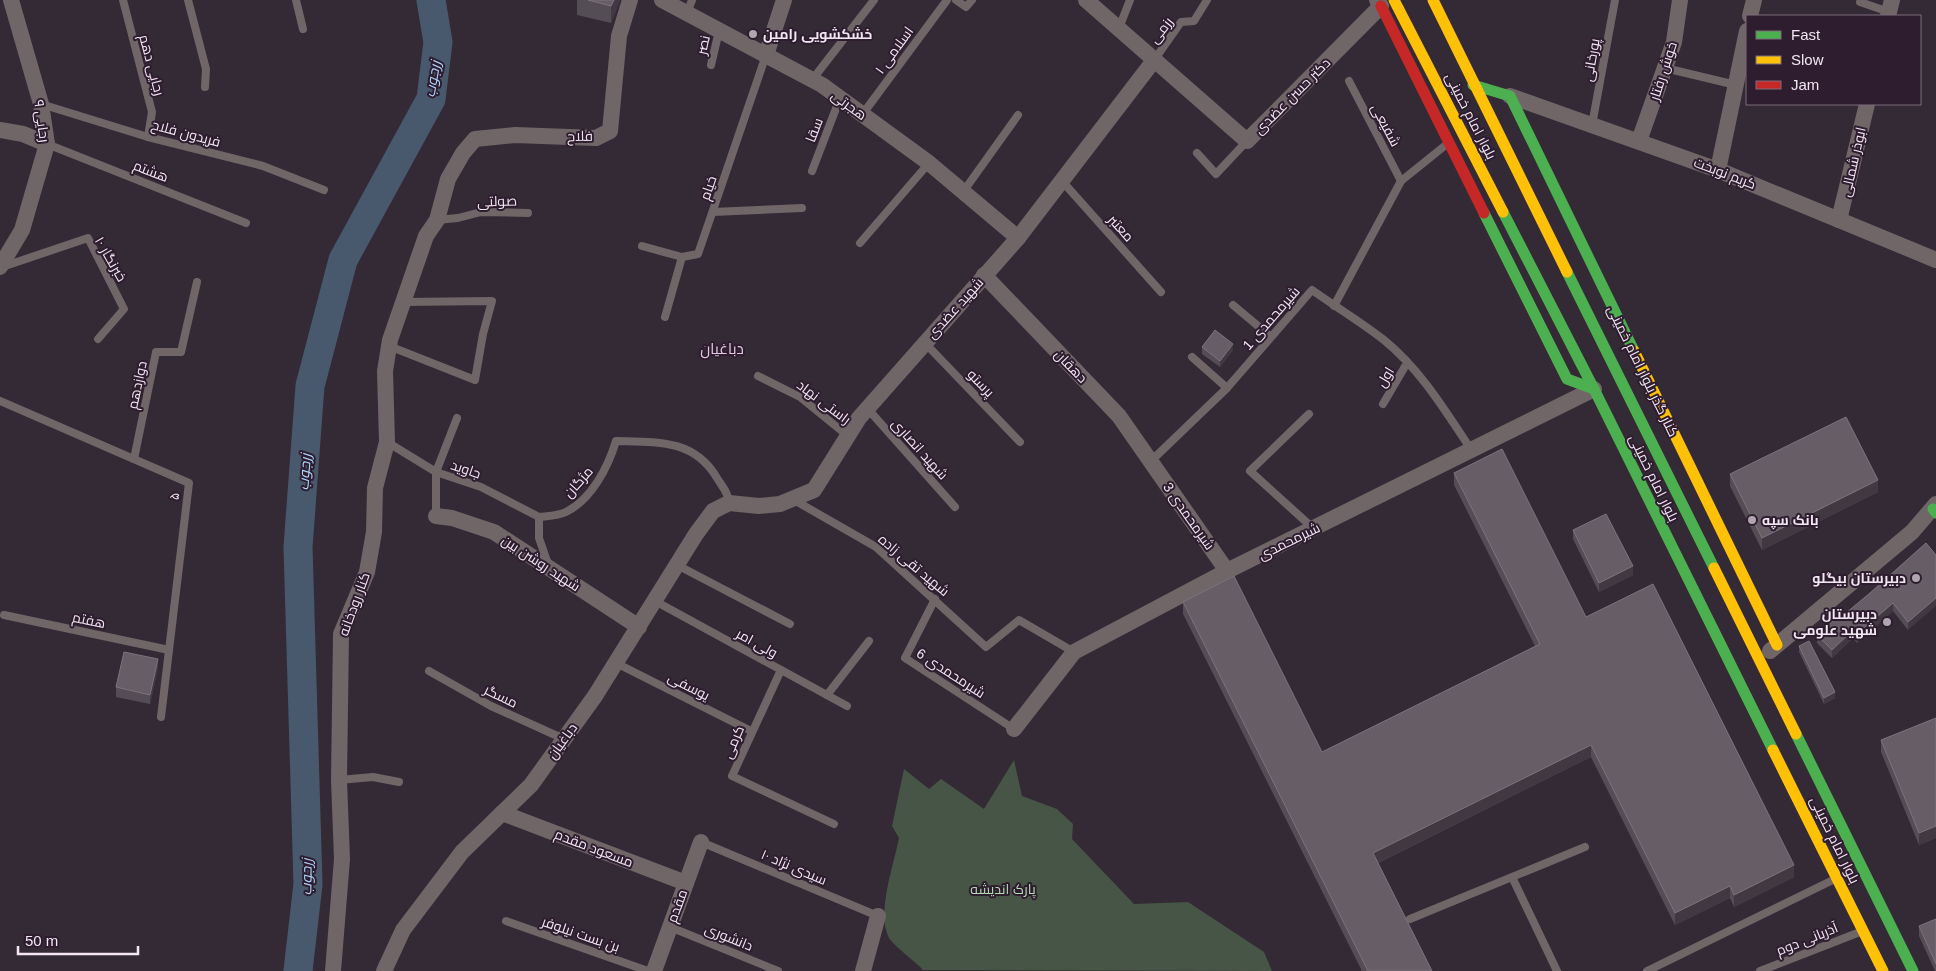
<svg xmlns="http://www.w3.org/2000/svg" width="1936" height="971" viewBox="0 0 1936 971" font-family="Arial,Cairo,sans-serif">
<rect width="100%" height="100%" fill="#342a35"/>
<path fill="#465545" d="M1014 760 1022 796 1057 809 1073 824 1072 839 1134 904 1188 902 1264 952 1272 971 923 970C917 963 892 944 889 938 876 914 894 864 899 838L892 826 904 769 929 789 941 779 984 809Z"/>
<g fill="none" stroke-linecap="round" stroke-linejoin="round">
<path stroke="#49596d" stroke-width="29" d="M298 971 308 884 298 547 310 386 343 260 431 99 438 42 431 0"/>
<g stroke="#706567" stroke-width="8">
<path d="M123 0 152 112 148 137"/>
<path d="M188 0 206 69 205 87"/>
<path d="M296 0 303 29"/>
<path d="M956 0 966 7 972 0"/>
<path d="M1860 2 1889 12"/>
<path d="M687 13 692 0"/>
<path d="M1119 28 1130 0"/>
<path d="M1155 59 1181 22 1194 21 1207 0"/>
<path d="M711 65 719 31"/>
<path d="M1665 68 1736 85"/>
<path d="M812 80 874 0"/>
<path d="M1349 81 1401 181"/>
<path d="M41 104 148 137 263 166 324 190"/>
<path d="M862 115 947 0"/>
<path d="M1592 125 1615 0"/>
<path d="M47 144 246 223"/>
<path d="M1197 153 1216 174 1247 141"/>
<path d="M812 171 840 98"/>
<path d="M1062 181 1161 292"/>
<path d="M963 192 1018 115"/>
<path d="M713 212 802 208"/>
<path d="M437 220 458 218 481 212 528 213"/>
<path d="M860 243 929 163"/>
<path d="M642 246 682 257"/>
<path d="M2 267 88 238 124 309 98 339"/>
<path d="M1233 305 1271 337"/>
<path d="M1334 306 1401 181 1447 144"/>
<path d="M665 317 682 257 698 254 766 55"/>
<path d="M924 342 1020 442"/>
<path d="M389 346 475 380 483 334 492 301 403 302"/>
<path d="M1192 357 1227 388"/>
<path d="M758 376 800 397 848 436"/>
<path d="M0 401 189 483 161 717"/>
<path d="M1383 404 1407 363"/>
<path d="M867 408 955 507"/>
<path d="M1309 414 1250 471 1314 529"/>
<path d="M387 442 436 472 481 487 539 517"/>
<path d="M134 459 156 352H181L197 282"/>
<path d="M1151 461 1227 388 1312 290C1336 307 1361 322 1384 340 1421 370 1446 412 1472 451"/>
<path d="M794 500 876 547 986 647 1019 620 1074 652"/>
<path d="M436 516V472L457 418"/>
<path d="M539 517C547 516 558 516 566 512 592 499 608 467 616 441 657 442 694 439 717 478 722 486 729 494 729 503"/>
<path d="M539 517V538L548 564"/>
<path d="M677 565 790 624"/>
<path d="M935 599 905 658 1014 729"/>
<path d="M655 601 847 706"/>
<path d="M4 615 169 650"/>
<path d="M616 663 751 731"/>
<path d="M781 670 732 776 834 824"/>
<path d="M429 671 491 706 564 739"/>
<path d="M827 695 869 641"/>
<path d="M339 780 373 777 399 782"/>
<path d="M701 842 878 916"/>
<path d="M1512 877 1557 971"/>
<path d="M1410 919 1585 847"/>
<path d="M506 921 648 971"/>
<path d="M670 927 778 971"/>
<path d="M1647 971 1835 879"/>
<path d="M1760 971 1860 932"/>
</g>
<g stroke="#706567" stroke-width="16">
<path d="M662 0 822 85 929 163 1018 238"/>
<path d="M1086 0 1247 141 1381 6 1377 0"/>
<path d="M1750 16 1754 0"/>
<path d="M1888 16 1892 0"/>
<path d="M766 55 784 0"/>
<path d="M1510 96 1718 170 1936 260"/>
<path d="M0 130 23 134 47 144"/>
<path d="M1639 141 1674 42 1680 0"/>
<path d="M1718 170 1747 31"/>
<path d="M1839 220 1867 104"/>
<path d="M0 267 22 230 47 144 41 104 11 0"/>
<path d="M984 275 1119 416 1227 571"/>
<path d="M436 516 452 518 494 532 639 627"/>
<path d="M1770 651 1912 532 1936 504"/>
<path d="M1014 729 1074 652 1227 571 1594 389"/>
<path d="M502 813 686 883"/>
<path d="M333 971 342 859 339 780 341 634 367 572 374 532 375 488 387 442 385 371 390 340 426 236 437 220 448 179 463 153 475 139 515 135 596 138 610 131 619 36 630 0"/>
<path d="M384 971 403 930 462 852 531 785 595 696 696 534 713 511 729 503 759 506 780 504 814 490 859 418 1018 238 1155 59"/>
<path d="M654 971 701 842"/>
<path d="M863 971 878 916"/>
</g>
<g stroke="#4caf50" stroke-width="11">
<path d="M1473 85 1510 96 1634 351"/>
<path d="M1503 212 1594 389 1773 750"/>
<path d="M1484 213 1567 379 1594 389"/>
<path d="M1567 272 1714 568"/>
<path d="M1933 509 1936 513"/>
<path d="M1796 734 1913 971"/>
</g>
<g stroke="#ffc107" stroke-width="11">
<path d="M1394 0 1503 212"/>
<path d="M1433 0 1567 272"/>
<path d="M1634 351 1777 645"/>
<path d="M1714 568 1796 734"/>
<path d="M1773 750 1883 971"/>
</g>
<path stroke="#c62828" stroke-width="11" d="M1381 6 1484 213"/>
</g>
<g fill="#554d56">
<path d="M577 0H620L611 23 577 15Z"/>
<path d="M1202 347 1233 350 1220 367 1202 354Z"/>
<path d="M1454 473 1586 617 1794 877 1734 907 1730 898 1675 925 1591 757 1378 863 1432 971H1362L1183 614V602L1322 752 1535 646 1454 485Z"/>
<path d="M1730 474 1878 492 1762 550 1730 486Z"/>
<path d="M1573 530 1633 575 1599 592 1573 539Z"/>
<path d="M1926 543 1908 630 1893 611 1857 643 1853 638 1832 658 1817 643V635L1840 618 1870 593Z"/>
<path d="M1799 646 1835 698 1824 704 1799 652Z"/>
<path d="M158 668 150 704 116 697V687Z"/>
<path d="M1936 718V838L1919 845 1881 752V740Z"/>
<path d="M1936 919V971H1935L1919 936V926Z"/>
</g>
<g fill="#413842">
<path d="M614 0H620L611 23V6Z"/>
<path d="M1233 344V350L1220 367V361Z"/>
<path d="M1878 480V492L1762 550V538Z"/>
<path d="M1633 566V575L1599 592V583Z"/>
<path d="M1936 598V606L1908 630V622Z"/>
<path d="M1893 603V611L1857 643V634Z"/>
<path d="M1853 630V638L1832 658V650Z"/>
<path d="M158 659V668L150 704V695Z"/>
<path d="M1835 692V698L1824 704V698Z"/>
<path d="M1591 745V757L1373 865V853Z"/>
<path d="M1936 826V838L1919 845V833Z"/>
<path d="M1794 865V877L1734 907V895Z"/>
<path d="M1730 886V898L1675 925V913Z"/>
</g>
<g fill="#665d67" stroke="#7c737d">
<path d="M588 0H614L611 6Z"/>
<path d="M1215 330 1233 344 1220 361 1202 347Z"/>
<path d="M1846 417 1878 480 1762 538 1730 474Z"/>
<path d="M1502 449 1586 617 1653 584 1794 865 1734 895 1730 886 1675 913 1591 745 1373 853 1432 971H1368L1183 602 1234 576 1322 752 1540 644 1454 473Z"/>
<path d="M1606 514 1633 566 1599 583 1573 530Z"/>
<path d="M1926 543 1936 555V598L1908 622 1893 603 1857 634 1853 630 1832 650 1817 635 1838 616 1840 618 1870 593Z"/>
<path d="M1809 641 1835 692 1824 698 1799 646Z"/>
<path d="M124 652 158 659 150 695 116 687Z"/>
<path d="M1936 718V826L1919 833 1881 740Z"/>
<path d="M1936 919V964L1919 926Z"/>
</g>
<g fill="#b0a5b0" stroke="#2e1c2f" stroke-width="2">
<circle cx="753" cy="34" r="5"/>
<circle cx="1752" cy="520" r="5"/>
<circle cx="1916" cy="578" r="5"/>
<circle cx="1887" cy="622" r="5"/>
</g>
<g text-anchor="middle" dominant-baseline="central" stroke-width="4" stroke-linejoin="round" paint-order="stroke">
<g font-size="14" fill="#f2e7f3" stroke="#2e1c2f">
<text transform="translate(1161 30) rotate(-52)">رزمی</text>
<text transform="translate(703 45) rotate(-78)">نصر</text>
<text transform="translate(894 50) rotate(-54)">اسلامی ۱</text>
<text transform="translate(1591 60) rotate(-80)">پورخانی</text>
<text transform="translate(152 65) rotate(75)">رجایی دهم</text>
<text transform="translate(1663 71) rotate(-72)">خوش رفتار</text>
<text transform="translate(1292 96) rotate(-45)">دکتر حسن عضدی</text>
<text transform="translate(849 105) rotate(36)">هجرتی</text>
<text transform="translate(1471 116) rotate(63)">بلوار امام خمینی</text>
<text transform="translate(42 121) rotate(82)">رجایی ۹</text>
<text transform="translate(1386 125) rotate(62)">شفیعی</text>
<text transform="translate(814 130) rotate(-69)">سقا</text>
<text transform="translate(186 133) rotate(15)">فریدون فلاح</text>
<text transform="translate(580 136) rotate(-1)">فلاح</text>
<text transform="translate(1853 162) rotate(-77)">ابوذر شمالی</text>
<text transform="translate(151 171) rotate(21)">هشتم</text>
<text transform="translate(1725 173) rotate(21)">کریم نوبخت</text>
<text transform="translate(708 188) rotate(-71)">خیام</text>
<text transform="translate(497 201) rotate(-2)">صولتی</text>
<text transform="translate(1121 228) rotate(48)">معتبر</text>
<text transform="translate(111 259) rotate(60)">خبرنگار ۱۰</text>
<text transform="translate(955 308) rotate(-48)">شهید عضدی</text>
<text transform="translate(1271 318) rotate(-49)">شیرمحمدی 1</text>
<text transform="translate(1071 366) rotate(46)">دهقان</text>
<text transform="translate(1643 371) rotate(64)">کنار گذر بلوار امام خمینی</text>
<text transform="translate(1385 377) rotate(-59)">اول</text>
<text transform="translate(981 383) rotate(46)">پرستو</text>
<text transform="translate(137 385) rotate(-78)">دوازدهم</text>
<text transform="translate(824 402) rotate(37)">راستی نهاد</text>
<text transform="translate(920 449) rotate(48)">شهید انصاری</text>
<text transform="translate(466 469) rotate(19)">جاوید</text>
<text transform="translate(1654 478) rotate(64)">بلوار امام خمینی</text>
<text transform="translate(578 482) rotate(-48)">مژگان</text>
<text transform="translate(174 496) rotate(-83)">۵</text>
<text transform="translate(1189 516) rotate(55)">شیرمحمدی 3</text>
<text transform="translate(1289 541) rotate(-26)">شیرمحمدی</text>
<text transform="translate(541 563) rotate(33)">شهید روشن بین</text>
<text transform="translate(914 565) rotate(40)">شهید تقی زاده</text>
<text transform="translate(354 604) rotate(-70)">کنار رودخانه</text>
<text transform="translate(89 620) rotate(12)">هفتم</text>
<text transform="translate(757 643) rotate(29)">ولی امر</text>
<text transform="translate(951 673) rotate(33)">شیرمحمدی 6</text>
<text transform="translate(689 686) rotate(27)">یوسفی</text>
<text transform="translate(501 696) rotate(26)">مسگر</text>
<text transform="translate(562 741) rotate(-54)">دباغیان</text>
<text transform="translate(733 742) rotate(-67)">کرمی</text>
<text transform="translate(1835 840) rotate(64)">بلوار امام خمینی</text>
<text transform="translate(594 848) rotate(21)">مسعود مقدم</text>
<text transform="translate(794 867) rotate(23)">سیدی نژاد ۱۰</text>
<text transform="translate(677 906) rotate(-70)">مقدم</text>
<text transform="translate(581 934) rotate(19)">بن بست نیلوفر</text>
<text transform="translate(729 937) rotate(22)">دانشوری</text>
<text transform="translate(1807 939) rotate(-22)">آذربانی دوم</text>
</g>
<g font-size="14" font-weight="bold" fill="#f2e7f3" stroke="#2e1c2f" text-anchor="start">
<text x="763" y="34">خشکشویی رامین</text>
<text x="1762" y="520">بانک سپه</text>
<text x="1906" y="578" text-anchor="end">دبیرستان بیگلو</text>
<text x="1877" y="614" text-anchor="end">دبیرستان<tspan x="1877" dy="16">شهید علومی</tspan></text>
</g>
<g font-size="14" fill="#b5ddb4" stroke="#2e1c2f">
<text x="1003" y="889">پارک اندیشه</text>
</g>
<g font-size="15" font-style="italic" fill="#afd6ff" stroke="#2e1c2f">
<text transform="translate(432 79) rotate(-80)">زرجوب</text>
<text transform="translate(304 472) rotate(-86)">زرجوب</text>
<text transform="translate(306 877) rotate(-89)">زرجوب</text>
</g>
<g font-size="15" fill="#e3cce4" stroke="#2e1c2f">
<text x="722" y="348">دباغیان</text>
</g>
</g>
<rect x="1746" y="15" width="175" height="90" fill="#2e1c2f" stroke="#7c6d7d"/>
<rect x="1756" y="31" width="25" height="8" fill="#4caf50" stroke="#7c6d7d"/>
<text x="1791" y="40" font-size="15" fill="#f2e7f3">Fast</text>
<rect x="1756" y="56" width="25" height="8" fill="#ffc107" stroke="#7c6d7d"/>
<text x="1791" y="65" font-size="15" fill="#f2e7f3">Slow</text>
<rect x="1756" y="81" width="25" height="8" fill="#c62828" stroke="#7c6d7d"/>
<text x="1791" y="90" font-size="15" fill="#f2e7f3">Jam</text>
<path d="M18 946v8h120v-8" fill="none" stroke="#f2e7f3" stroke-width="2.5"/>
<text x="25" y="946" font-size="15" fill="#f2e7f3" stroke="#2e1c2f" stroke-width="4" paint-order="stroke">50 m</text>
</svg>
